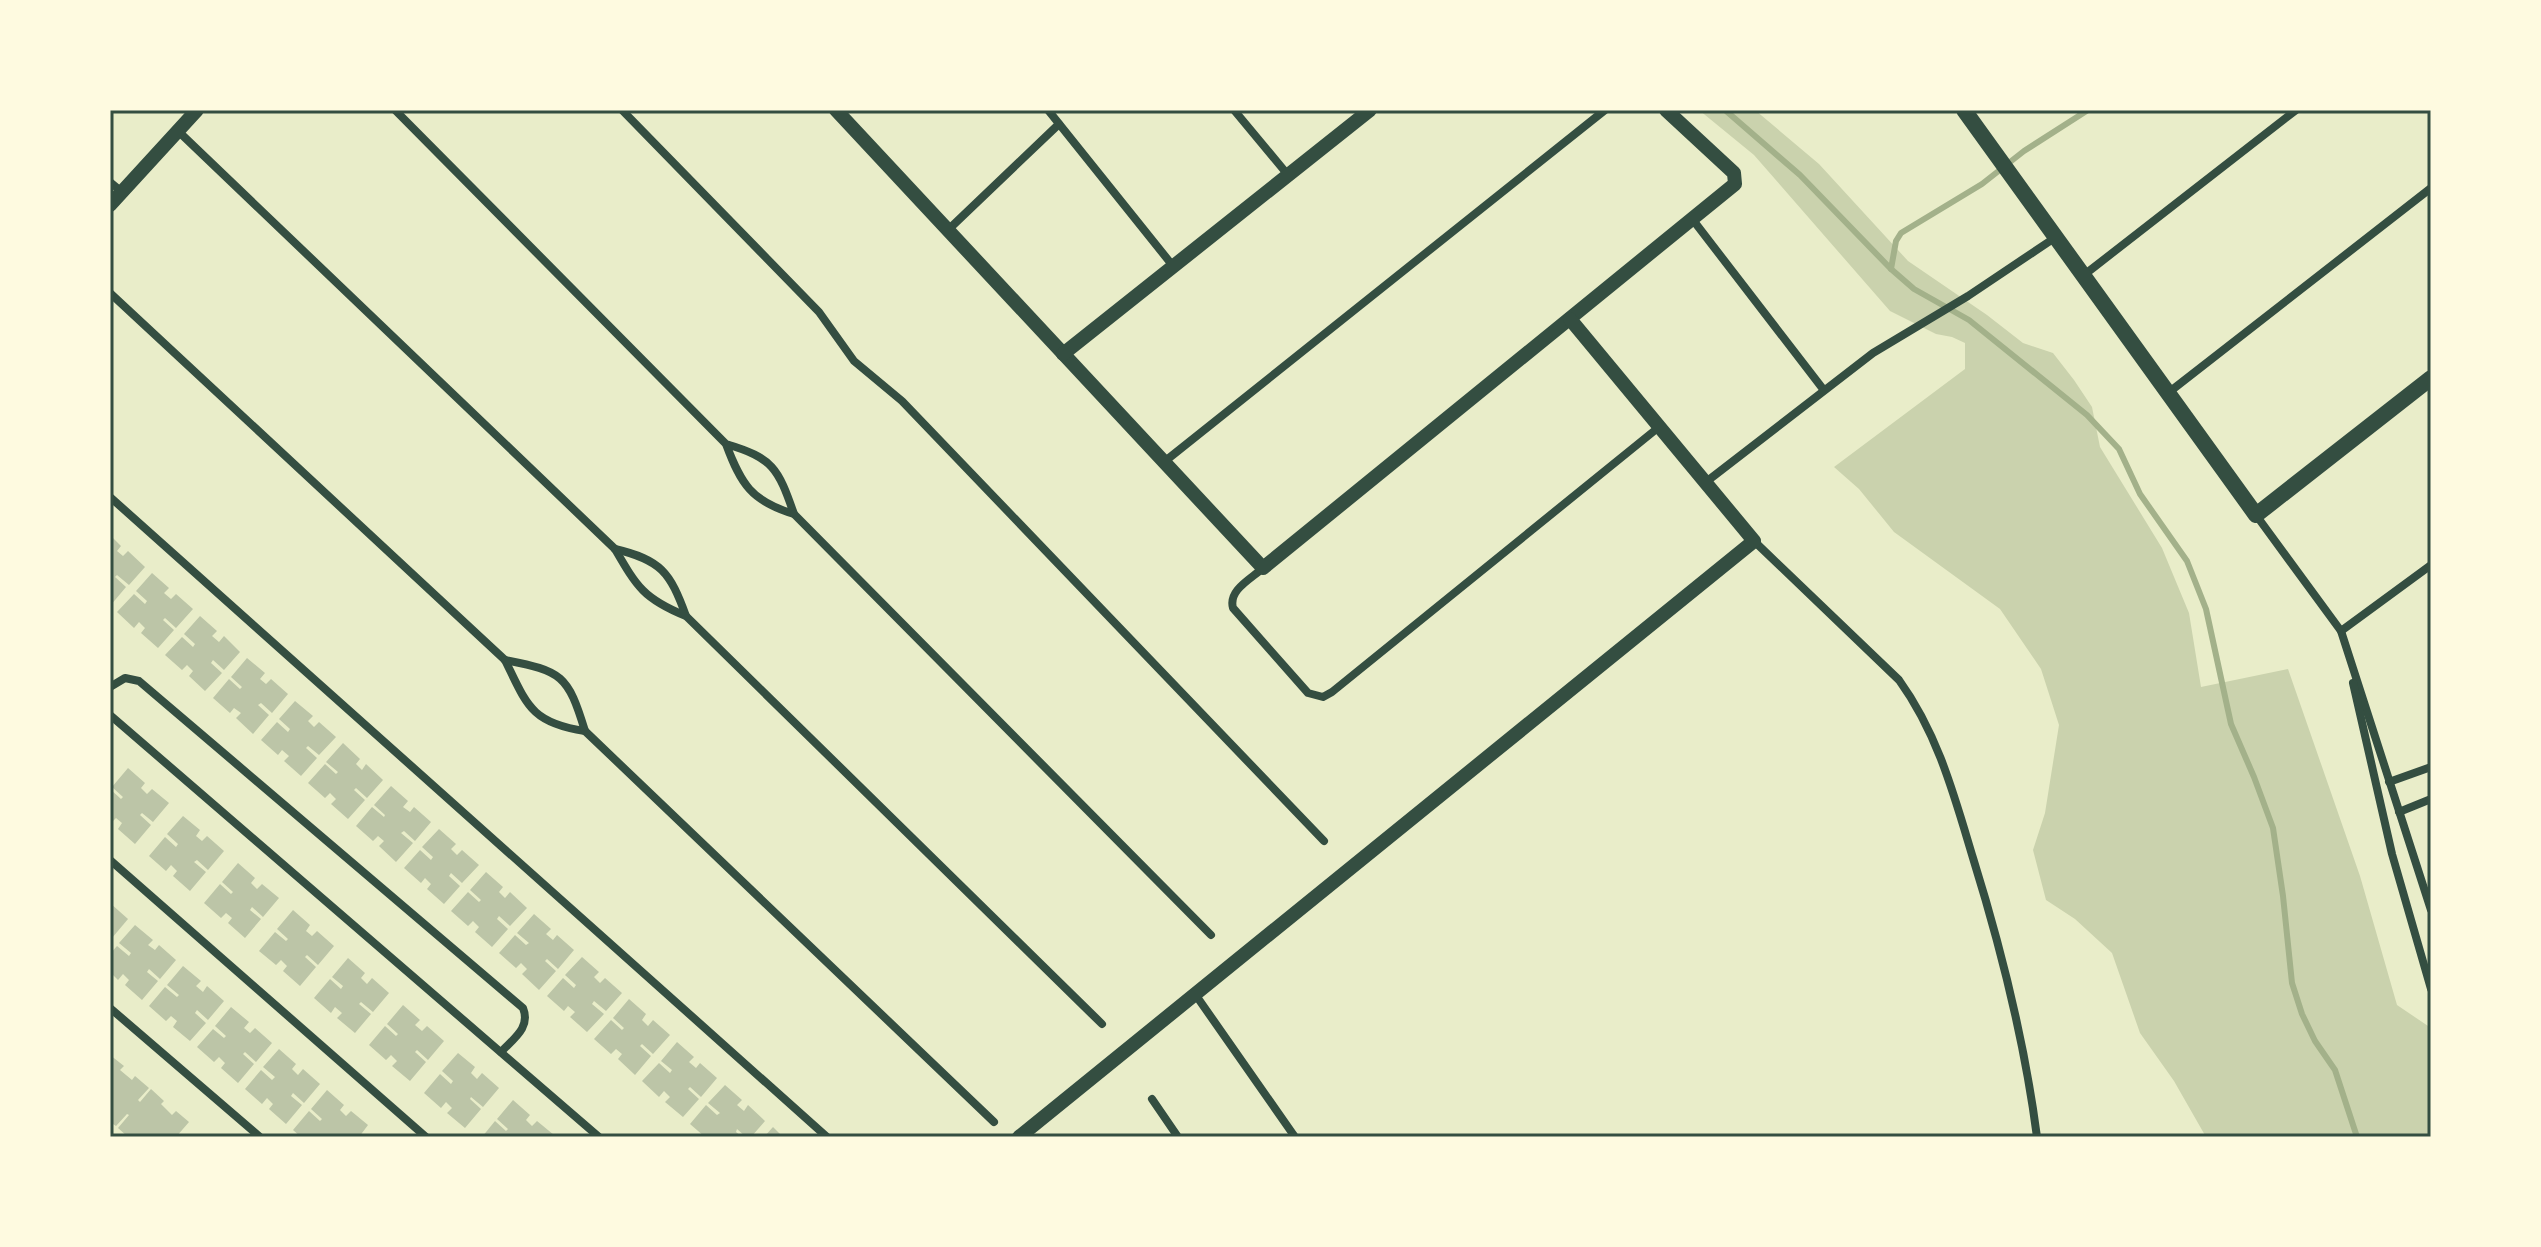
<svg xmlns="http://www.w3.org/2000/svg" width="2541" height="1247" viewBox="0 0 2541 1247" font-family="'Space Grotesk',sans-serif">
<rect width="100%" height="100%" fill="#e9edc9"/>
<path fill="#cad2ad" d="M1699 110H1755L1819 164 1908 261 1987 315 2023 343 2053 353 2074 380 2092 407 2100 447 2162 548 2189 613 2201 687 2288 669 2360 876 2397 1005 2431 1028V1137H2206L2174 1081 2140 1033 2112 953 2075 919 2046 900 2033 850 2045 813 2059 725 2041 669 2000 609 1894 532 1859 489 1834 467 1965 369V343L1952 337 1936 334 1890 311 1754 155Z"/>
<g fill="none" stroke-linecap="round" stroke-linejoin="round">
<g stroke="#a3b18a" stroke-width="6">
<path d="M1725 110 1800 175 1891 269 1914 289 1969 320 2087 415 2119 449 2140 494 2187 561 2206 609 2231 724 2254 777 2273 828 2283 896 2292 983 2302 1014 2315 1041 2335 1070 2357 1137"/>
<path d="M1891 269 1896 241 1901 233 1982 184 2024 151 2088 110"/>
</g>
</g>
<g fill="#bcc5a7">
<path d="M110 535 121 546 117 551 123 556 128 551 145 567 129 585 117 575 115 577 126 587 110 606Z"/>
<path d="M152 573 169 588 164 593 171 599 176 594 193 609 176 628 165 618 163 620 174 630 158 648 141 633 145 628 139 622 134 628 117 612 134 594 145 604 147 601 136 591Z"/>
<path d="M200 616 217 631 212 636 219 642 224 636 240 652 224 670 213 660 211 663 222 673 205 691 189 676 193 671 187 665 182 670 165 655 182 637 193 647 195 644 184 634Z"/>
<path d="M247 658 265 673 260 679 266 684 271 679 288 694 272 713 261 703 258 705 269 715 253 734 236 718 241 713 234 708 230 713 213 698 229 679 240 689 242 687 231 677Z"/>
<path d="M295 701 313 716 308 721 314 727 319 722 336 737 319 755 308 746 306 748 317 758 301 776 284 761 289 756 282 750 278 755 261 740 277 722 288 732 290 729 279 719Z"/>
<path d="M343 743 360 759 356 764 362 770 366 764 383 780 367 798 356 788 354 790 365 800 348 819 331 804 336 799 330 793 325 798 308 783 325 764 336 774 338 772 326 762Z"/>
<path d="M128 768 145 783 141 788 147 794 152 789 169 803 153 822 142 813 140 815 151 825 135 844 118 829 122 823 116 818 110 824V789L121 799 123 797 112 787Z"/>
<path d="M391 786 408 801 403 807 410 812 414 807 431 822 415 841 404 831 401 833 413 843 396 862 379 846 384 841 378 836 373 841 356 826 372 807 384 817 385 815 374 805Z"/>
<path d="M183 816 200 830 196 836 202 841 207 836 224 851 208 870 197 860 194 862 206 872 190 891 173 876 177 871 171 865 166 871 149 856 165 837 176 847 178 844 167 834Z"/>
<path d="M439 829 456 844 451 849 457 855 462 850 479 865 462 883 451 873 449 876 460 886 444 904 427 889 431 884 425 878 421 883 404 868 420 850 431 860 433 857 422 847Z"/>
<path d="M238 863 255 878 251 883 257 889 262 884 279 898 263 917 252 907 250 910 261 919 245 938 228 923 232 918 226 913 221 918 204 903 220 884 231 894 233 892 222 882Z"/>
<path d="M486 872 503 887 499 892 505 898 510 892 527 908 510 926 499 916 497 919 508 929 492 947 475 932 479 927 473 921 468 926 451 911 468 892 479 902 481 900 470 890Z"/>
<path d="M110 903 128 919 112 938 110 936Z"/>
<path d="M293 910 310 925 306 931 312 936 317 931 334 946 318 965 307 955 305 957 316 967 300 986 283 971 287 966 281 960 276 965 259 951 275 932 286 941 288 939 277 929Z"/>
<path d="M534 914 551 929 546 934 553 940 557 935 574 950 558 969 547 959 545 961 556 971 539 990 522 974 527 969 521 963 516 968 499 953 515 935 526 945 529 943 517 933Z"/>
<path d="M135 925 153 940 148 945 155 950 159 945 176 960 160 979 149 969 147 972 158 981 142 1000 125 985 129 980 123 974 118 980 110 972V954L117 946 129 956 131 953 119 943Z"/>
<path d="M582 957 599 972 594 977 600 983 605 978 622 993 606 1011 594 1001 592 1004 604 1014 587 1032 570 1017 575 1012 568 1006 564 1011 547 996 563 978 574 988 576 985 565 975Z"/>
<path d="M348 958 365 973 361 978 367 984 372 978 389 993 373 1012 361 1002 359 1004 371 1014 355 1033 337 1018 342 1013 335 1007 331 1013 314 998 330 979 341 989 343 986 332 977Z"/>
<path d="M183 966 201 981 196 986 203 992 207 986 224 1001 208 1020 197 1010 195 1013 206 1023 190 1041 173 1027 177 1021 171 1016 166 1021 149 1006 165 987 177 997 179 995 167 985Z"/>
<path d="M629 999 646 1014 642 1020 648 1026 653 1020 670 1035 653 1054 642 1044 640 1046 651 1056 635 1075 618 1059 622 1054 616 1049 611 1054 594 1039 611 1020 622 1030 624 1028 613 1018Z"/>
<path d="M403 1005 420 1020 415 1025 422 1031 427 1026 444 1041 428 1060 417 1050 415 1052 426 1062 410 1081 392 1066 397 1061 391 1055 386 1060 369 1045 385 1026 396 1036 398 1034 387 1024Z"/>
<path d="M231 1007 249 1022 244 1028 250 1033 255 1028 272 1043 256 1062 245 1052 243 1054 254 1064 238 1083 221 1068 225 1063 219 1057 214 1062 197 1047 213 1029 224 1038 226 1036 215 1026Z"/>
<path d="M677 1042 694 1057 689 1062 696 1068 700 1063 717 1078 701 1097 690 1087 688 1089 699 1099 683 1117 665 1102 670 1097 664 1091 659 1097 642 1081 659 1063 670 1073 672 1070 661 1061Z"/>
<path d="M279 1049 296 1064 292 1069 298 1075 303 1069 320 1084 304 1103 293 1093 291 1096 302 1105 286 1124 269 1109 273 1104 267 1098 262 1104 245 1089 261 1070 272 1080 275 1077 263 1067Z"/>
<path d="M458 1053 475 1067 471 1073 477 1079 482 1073 499 1088 483 1107 471 1097 470 1099 481 1109 465 1128 447 1113 452 1108 446 1102 441 1108 424 1093 440 1074 451 1084 453 1081 442 1071Z"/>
<path d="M110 1055 124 1066 120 1070 132 1080 135 1076 149 1088 138 1100 140 1102 151 1089 164 1101 161 1104 172 1115 176 1111 189 1122 176 1137H128L118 1128 129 1115 127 1114 116 1126 110 1122Z"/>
<path d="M725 1085 742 1100 737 1105 744 1111 748 1105 765 1121 751 1137H746L737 1129 736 1132 742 1137H715L711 1134 705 1137 690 1124 706 1105 717 1115 720 1113 708 1103Z"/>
<path d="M327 1090 344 1105 340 1110 346 1116 351 1111 368 1125 359 1137H343L341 1135 339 1137H301L293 1130 309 1111 320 1121 322 1119 311 1109Z"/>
<path d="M513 1100 530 1115 526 1120 532 1126 537 1121 554 1135 552 1137H482L495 1121 506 1131 508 1129 497 1119Z"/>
<path d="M773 1127 783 1137H764Z"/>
</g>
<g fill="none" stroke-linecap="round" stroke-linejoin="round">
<g stroke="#344e41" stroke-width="8">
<path d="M395 110 726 444C741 484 751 501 794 514 778 468 773 458 726 444"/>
<path d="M622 110 819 312 854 361 902 401 1324 841"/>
<path d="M1048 110 1173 266"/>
<path d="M1234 110 1288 175"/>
<path d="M178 131 615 549C637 587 644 599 686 616L1102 1024"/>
<path d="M110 182 122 192"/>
<path d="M1693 220 1823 389"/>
<path d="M948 230 1059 124"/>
<path d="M2084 275 2296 110"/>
<path d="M110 293 505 660C527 705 531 723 585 731"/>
<path d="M2168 393 2431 188"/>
<path d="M1164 462 1605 110"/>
<path d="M1706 482 1873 353 1968 296 2056 237"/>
<path d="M110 497 827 1137"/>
<path d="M794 514 1211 935"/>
<path d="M2256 515 2341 631 2431 910"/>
<path d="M1754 541 1899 680C1938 734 1954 795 1973 858 2001 948 2025 1044 2037 1137"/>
<path d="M615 549C661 560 670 572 686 616"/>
<path d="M1263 568C1251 579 1228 590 1233 608L1308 693 1323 697 1332 692 1659 427"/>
<path d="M2341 631 2431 565"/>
<path d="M505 660C562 671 568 675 585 731L994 1122"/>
<path d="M2353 683 2392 854 2431 989"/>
<path d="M110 687 125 678 139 681 523 1008C531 1028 513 1039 501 1052"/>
<path d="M110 715 599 1137"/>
<path d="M2389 782 2431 767"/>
<path d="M2399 812 2431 799"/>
<path d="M110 860 426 1137"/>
<path d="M1195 994 1295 1137"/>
<path d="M110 1008 260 1137"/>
<path d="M1152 1099 1178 1137"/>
</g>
<g stroke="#344e41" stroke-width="14">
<path d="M836 110 1263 568 1735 184 1734 173 1666 110"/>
<path d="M110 205 197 110"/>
<path d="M1063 354 1370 110"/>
<path d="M1019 1137 1754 541 1570 319"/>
</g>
<path stroke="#344e41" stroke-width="16" d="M1964 110 2256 515 2431 378"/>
</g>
<rect width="2541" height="1247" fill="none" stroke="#fefae0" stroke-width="224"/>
<rect x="112" y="112" width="2317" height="1023" fill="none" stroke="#344e41" stroke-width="3"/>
</svg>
